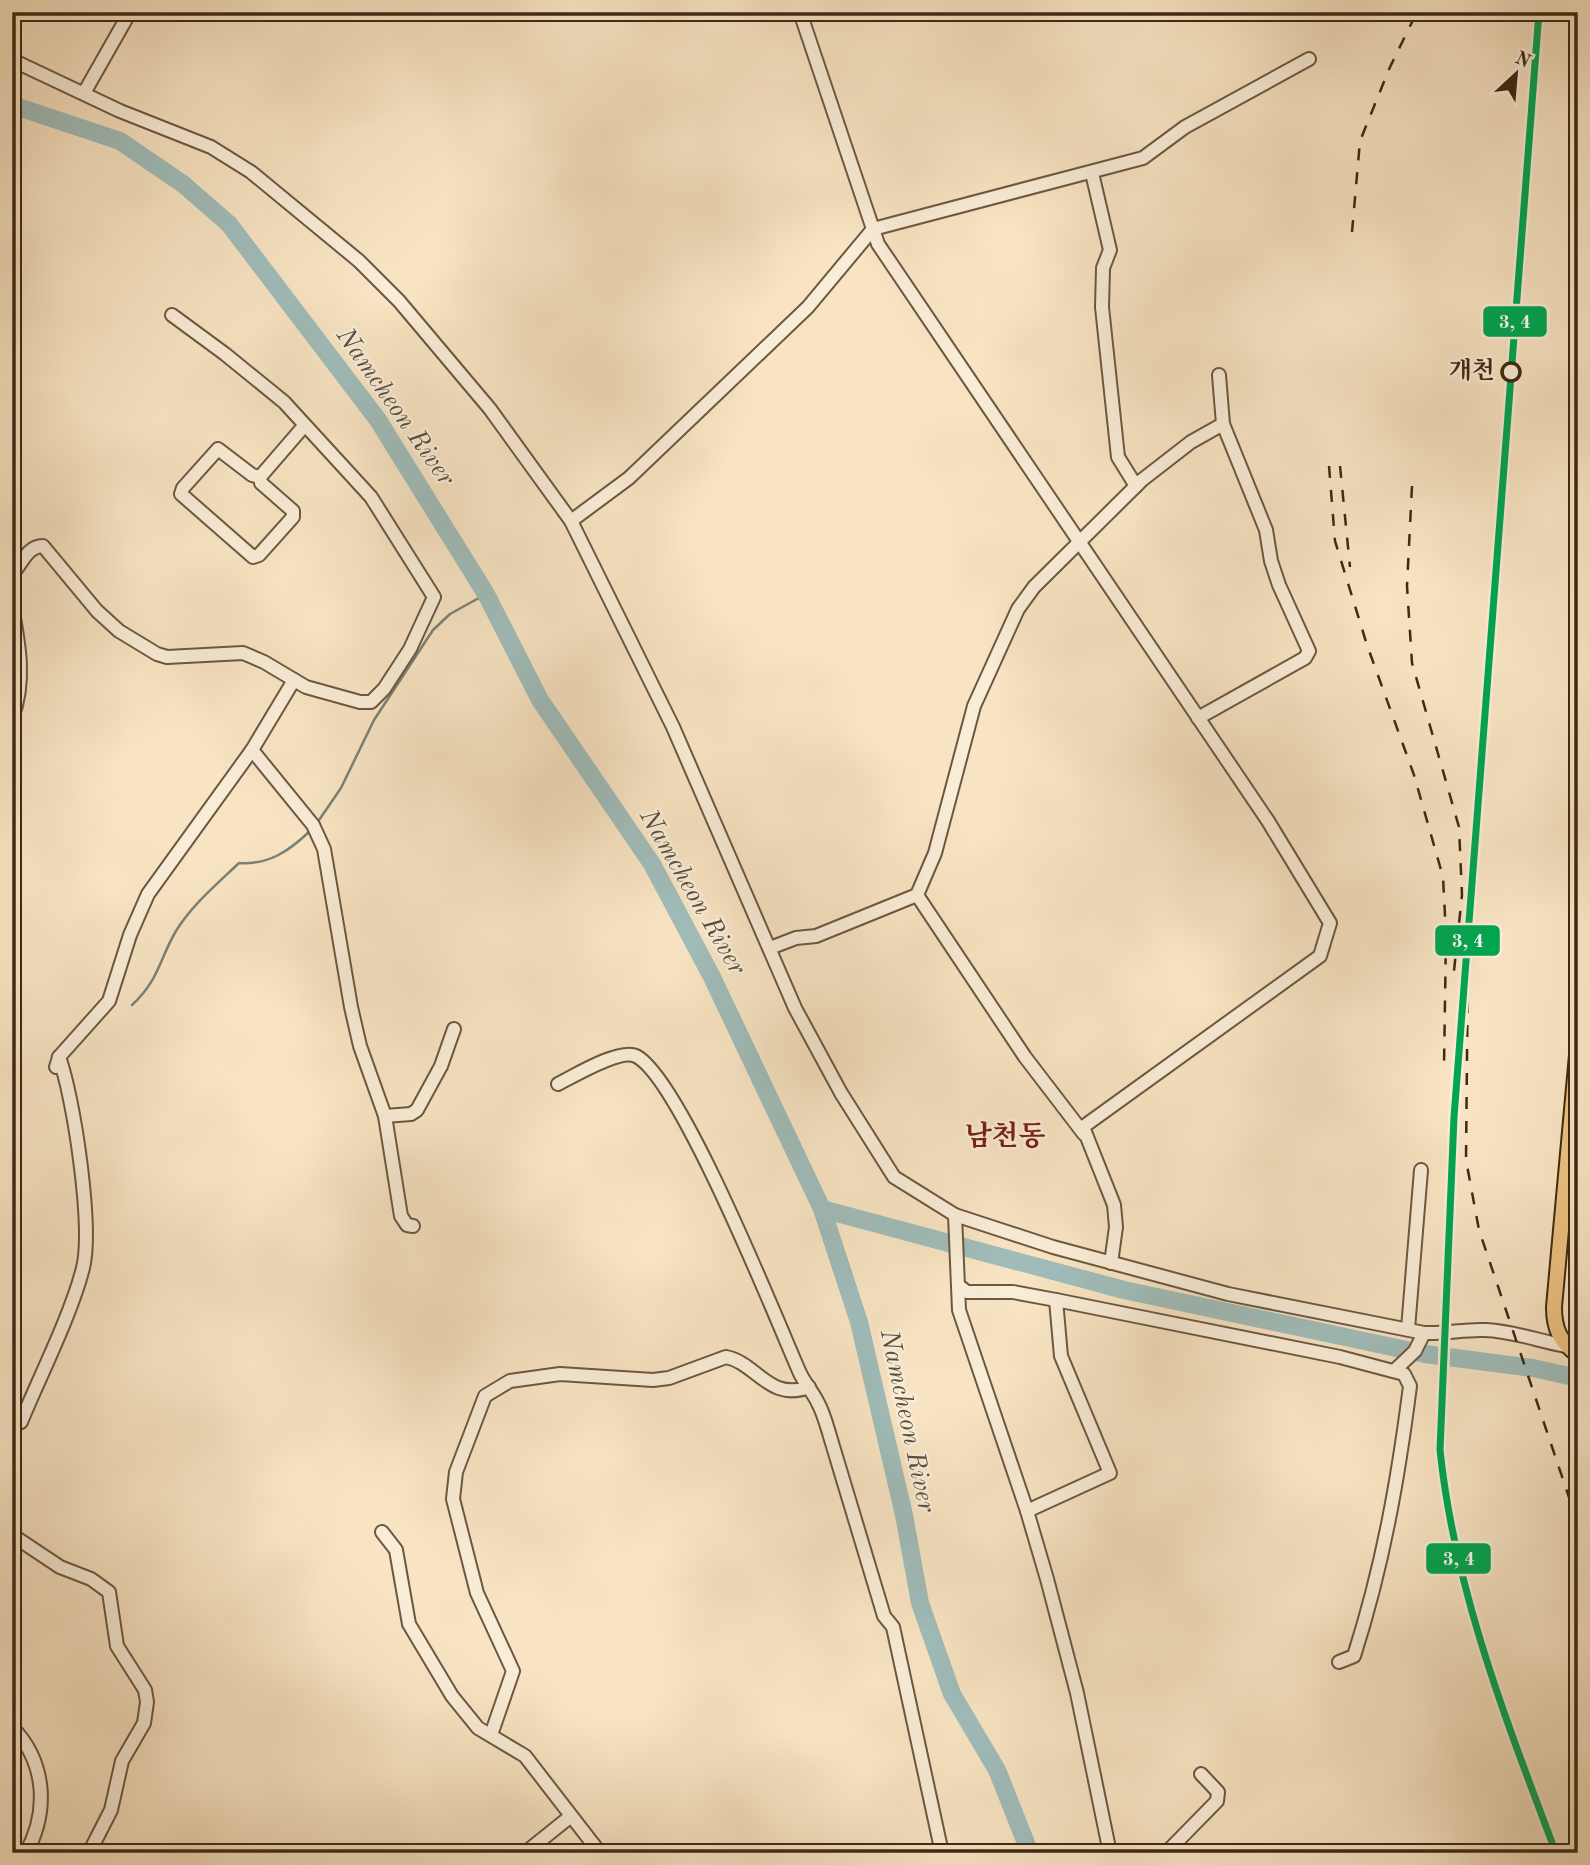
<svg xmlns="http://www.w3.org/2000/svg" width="1590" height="1865" viewBox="0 0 1590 1865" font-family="'Old Standard TT','Noto Serif KR',serif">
<rect width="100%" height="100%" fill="#f8e4c3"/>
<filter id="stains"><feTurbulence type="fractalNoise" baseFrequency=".00286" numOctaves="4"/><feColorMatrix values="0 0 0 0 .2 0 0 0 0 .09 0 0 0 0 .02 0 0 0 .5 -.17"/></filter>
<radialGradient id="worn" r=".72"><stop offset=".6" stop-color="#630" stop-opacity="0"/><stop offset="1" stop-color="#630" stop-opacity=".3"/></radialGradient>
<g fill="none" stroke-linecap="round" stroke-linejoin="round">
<g stroke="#798278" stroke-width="2.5">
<path d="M317 823 341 788 374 720 433 630 450 614 486 594"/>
<path d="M132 1005C159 980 159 960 176 931 192 905 217 884 239 863 269 865 289 851 310 831"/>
</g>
<g stroke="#a0bdbb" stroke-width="18">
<path d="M12 105 120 141 183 184 229 224 378 420 486 594 540 700 652 864 712 977 822 1209 859 1322 904 1515 920 1603 952 1694 997 1770 1030 1853"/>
<path d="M822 1209 1124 1290 1425 1354 1533 1368 1578 1378"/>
</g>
<defs>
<g id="minor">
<path d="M800 12 878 244 1268 821 1330 923 1320 956 1083 1127 1114 1205 1116 1227 1111 1263"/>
<path d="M12 60 120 111 211 147 251 172 359 261 399 301 490 409 571 521 673 727 795 1008 841 1093 894 1177 955 1215 1053 1247 1228 1294 1424 1333C1445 1334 1465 1329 1485 1330 1513 1331 1539 1341 1566 1346"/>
<path d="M84 93 130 12"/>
<path d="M1092 173 1110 250 1103 268 1102 307 1118 457 1136 486"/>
<path d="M260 477 252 475 218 449 183 488 181 494 253 557 259 555 293 517V511L261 483 260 477 304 426"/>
<path d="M571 521 629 478 808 307 873 229 1143 158 1185 127 1309 59"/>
<path d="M12 574C22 564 27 546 43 546L97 611 119 631 157 654 167 657 243 653 264 662 306 687 360 702H371L384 689 410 649 434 597 371 497 284 402 225 354 172 315"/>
<path d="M12 607C19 644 26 682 12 718"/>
<path d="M1198 718 1305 658 1309 651 1279 585 1271 561 1266 530 1223 424 1219 375"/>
<path d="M252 750 313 825 324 849 351 1007 360 1046 385 1116 401 1216 407 1225 413 1226"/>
<path d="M917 895 935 853 974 706 1018 609 1034 587 1142 480 1191 442 1223 424"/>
<path d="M770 948 796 938 816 936 917 895 1025 1057 1084 1134"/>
<path d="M56 1067 59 1057 109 1001 130 935 148 894 252 750 294 680"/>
<path d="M558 1084C574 1076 620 1048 636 1056 680 1078 775 1316 799 1371 804 1383 813 1392 818 1403 823 1412 826 1423 829 1433L884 1616 893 1627 942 1853"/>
<path d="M385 1116 411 1114 417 1110 441 1066 454 1029"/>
<path d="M1562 1214H1578"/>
<path d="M955 1215 959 1310 1027 1511 1047 1579 1077 1693 1110 1853"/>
<path d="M959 1286 967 1292H1013L1056 1300 1340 1357 1404 1374 1410 1386C1398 1480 1383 1565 1354 1656L1339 1662"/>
<path d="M1408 1329 1421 1170"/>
<path d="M1395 1370 1415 1351 1424 1333"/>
<path d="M21 1422C40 1376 71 1315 83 1268 93 1227 74 1098 59 1057"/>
<path d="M1027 1511 1110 1473 1061 1356 1056 1300"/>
<path d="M382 1532 396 1550 409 1624 452 1696 478 1728 525 1756 600 1853"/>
<path d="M12 1535 60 1567 91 1579 109 1592 117 1646 145 1690 147 1702 144 1723 122 1761 111 1810 89 1853"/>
<path d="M12 1727C46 1762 49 1811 26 1853"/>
<path d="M491 1735 513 1671 477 1593 453 1499 456 1472 485 1396 510 1381 560 1374 653 1380 669 1378 726 1357C757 1363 769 1402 809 1387"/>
<path d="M525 1853 571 1816"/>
<path d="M1166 1853 1217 1801 1218 1792 1201 1774"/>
</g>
<path id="major" d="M1578 1044 1554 1307C1554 1329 1560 1342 1578 1355"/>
</defs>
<use href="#minor" stroke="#6c5840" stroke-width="16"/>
<use href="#major" stroke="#3e2914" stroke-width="18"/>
<use href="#minor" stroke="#faedd8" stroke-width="12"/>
<use href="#major" stroke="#ecc282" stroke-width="14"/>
<g stroke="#3e2914" stroke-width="2.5" stroke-dasharray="12 12" stroke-linecap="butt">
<path d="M1352 232 1360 141 1390 67 1417 12"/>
<path d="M1329 466 1335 541 1367 645 1414 775 1443 877 1446 935 1444 1066"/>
<path d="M1340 466 1350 567"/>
<path d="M1412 486 1407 586 1412 663 1459 827 1462 895 1454 971"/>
<path d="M1468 953 1466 1160 1479 1230 1578 1524"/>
</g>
<defs>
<path id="rail-1" d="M1539 12 1454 1117 1440 1450C1455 1592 1506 1720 1556 1853"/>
</defs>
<use href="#rail-1" stroke="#faedd8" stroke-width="12"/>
<use href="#rail-1" stroke="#00a651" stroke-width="7"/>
</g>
<circle fill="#faedd8" stroke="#3e2914" stroke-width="3.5" cx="1511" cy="372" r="9"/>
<g text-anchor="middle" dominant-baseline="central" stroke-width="5" stroke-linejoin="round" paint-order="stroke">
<g font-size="24" font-weight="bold" fill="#3e2914" stroke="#faedd8" text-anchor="end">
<text x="1495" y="372">개천</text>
</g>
<g font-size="26" font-style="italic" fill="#564e3e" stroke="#faedd8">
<text transform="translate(395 407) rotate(55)">Namcheon River</text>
<text transform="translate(692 892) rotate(60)">Namcheon River</text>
<text transform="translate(907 1421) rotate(78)">Namcheon River</text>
</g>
<g font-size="28" font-weight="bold" fill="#7a1f14" stroke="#faedd8">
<text x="1005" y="1138">남천동</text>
</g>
</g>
<g stroke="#faedd8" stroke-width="2.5">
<rect x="1482" y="305" width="66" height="33" rx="7" fill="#00a651"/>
<rect x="1434" y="924" width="67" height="33" rx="7" fill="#00a651"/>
<rect x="1425" y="1542" width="67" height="33" rx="7" fill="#00a651"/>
</g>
<g font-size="19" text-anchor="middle" font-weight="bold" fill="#fff">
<text x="1515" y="328">3, 4</text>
<text x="1468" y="947">3, 4</text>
<text x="1459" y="1565">3, 4</text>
</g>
<rect width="1590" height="1865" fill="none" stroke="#f8e4c3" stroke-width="42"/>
<rect x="14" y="14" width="1562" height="1837" fill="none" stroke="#3e2914" stroke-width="3.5"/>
<rect x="21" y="21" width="1548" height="1823" fill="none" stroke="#3e2914" stroke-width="2"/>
<g transform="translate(1516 74) rotate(26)" stroke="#faedd8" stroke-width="5" paint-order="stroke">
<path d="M0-5L12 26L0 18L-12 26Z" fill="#3e2914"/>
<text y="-10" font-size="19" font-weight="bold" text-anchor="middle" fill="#3e2914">N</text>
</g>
<rect width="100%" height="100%" filter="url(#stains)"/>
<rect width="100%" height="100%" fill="url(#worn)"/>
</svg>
